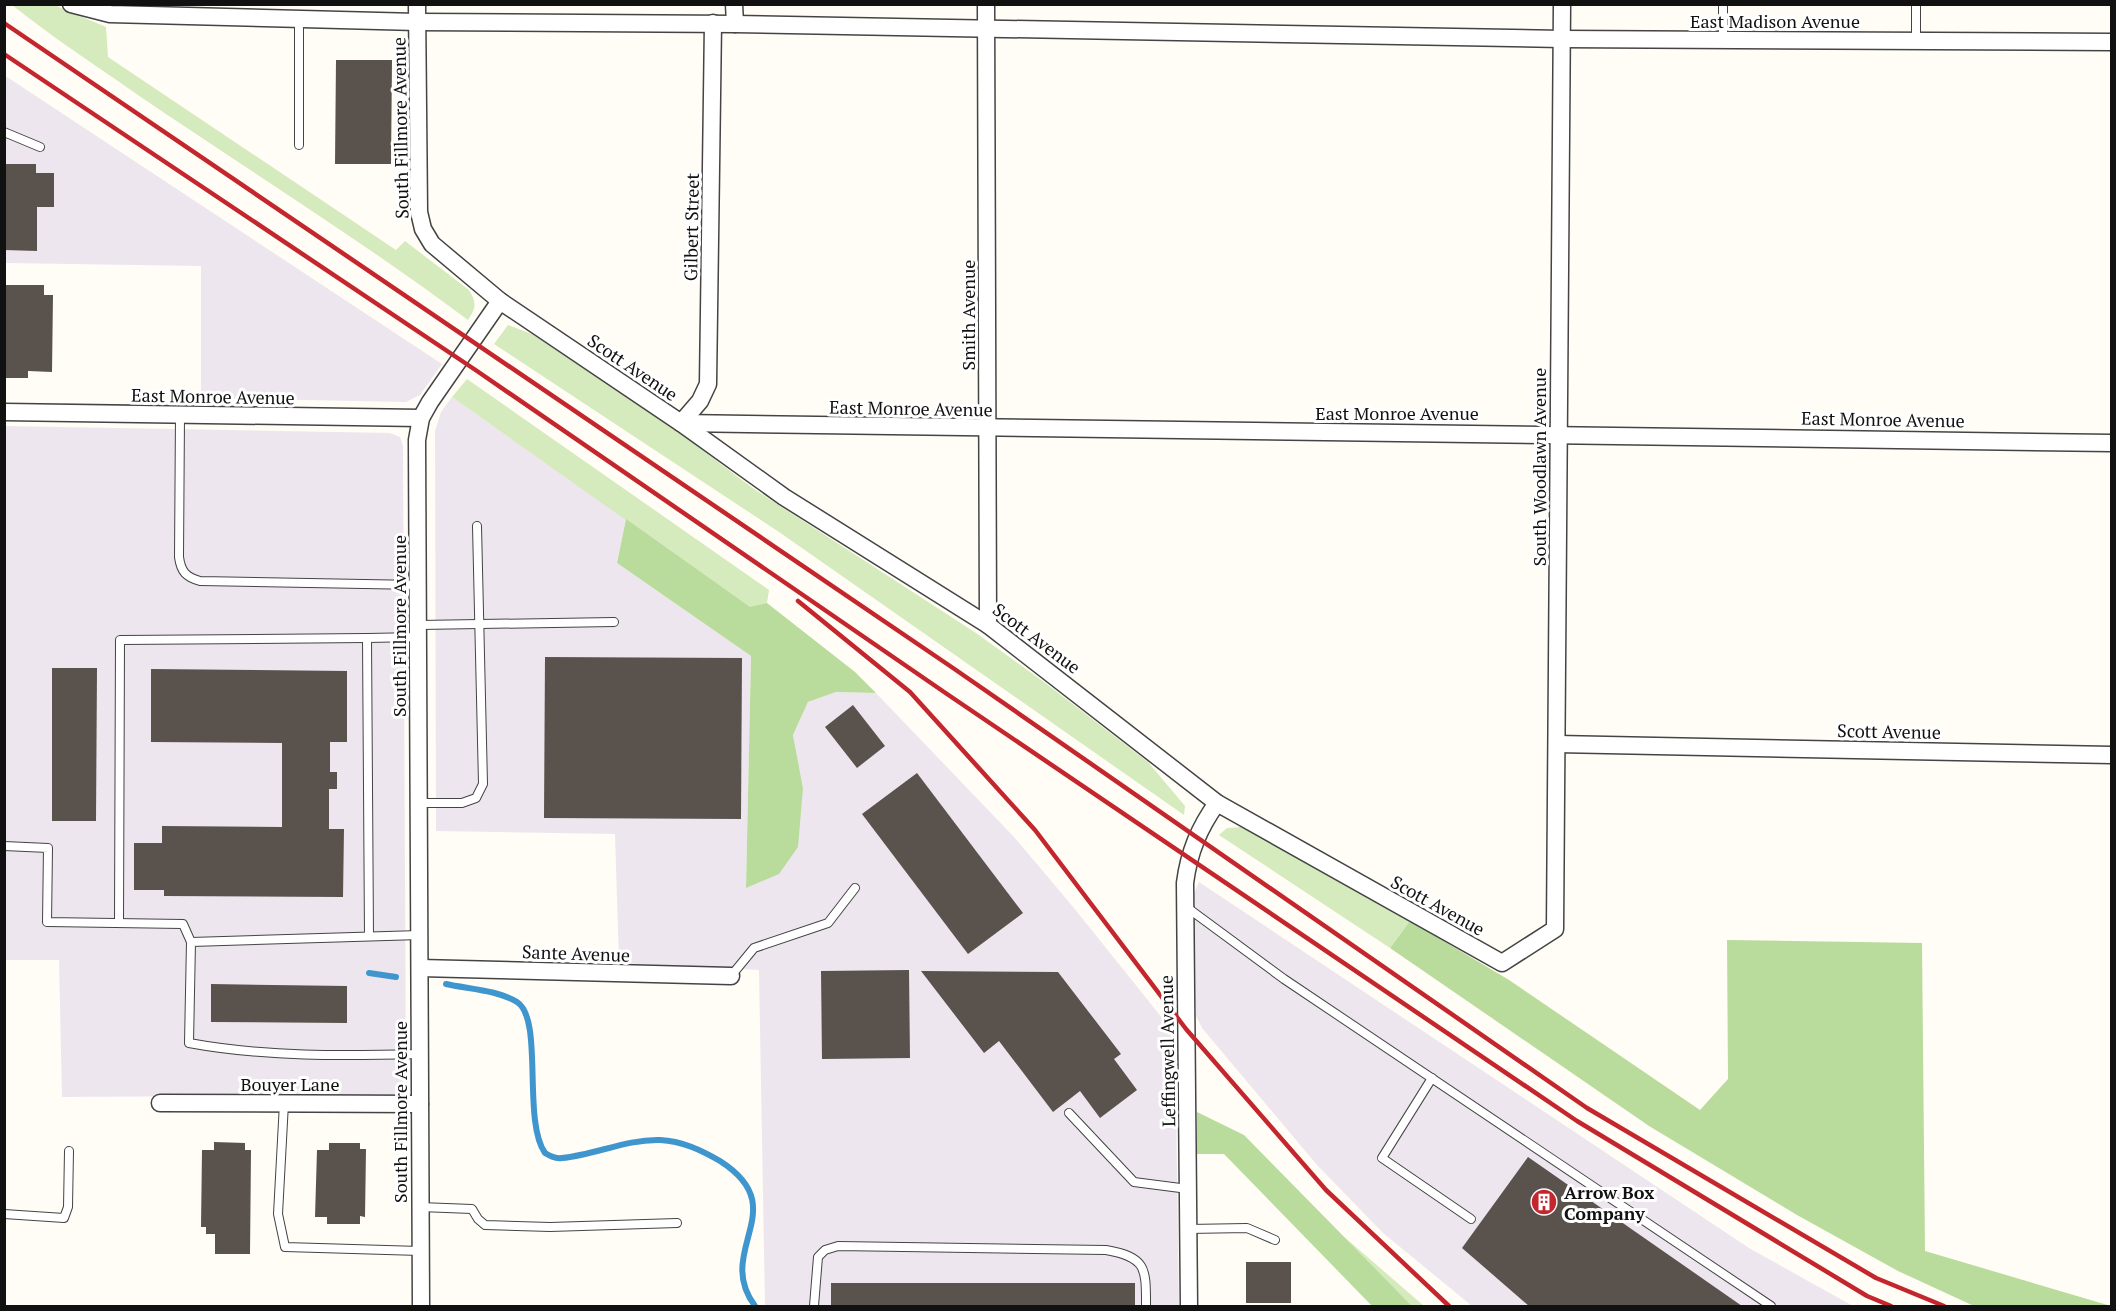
<svg xmlns="http://www.w3.org/2000/svg" width="2116" height="1311" viewBox="0 0 2116 1311" font-family="'PT Serif',serif">
<rect width="100%" height="100%" fill="#fffdf5"/>
<g fill="#eee6ef">
<path d="M4 75 442 364 420 395 406 402 201 398V266L5 263Z"/>
<path d="M452 397 626 519 617 563 751 656 746 888 803 788 793 735 808 702 836 692 876 693 1014 837 1074 908 1175 1034 1179 1306H765L759 970 619 963 615 834 436 831 435 431 441 412Z"/>
<path d="M5 426 390 433 400 437 403 446 406 1084 403 1092 394 1095 62 1097 59 960H5Z"/>
<path d="M1199 882 1749 1248 1853 1306H1472L1383 1233 1317 1165 1202 1028 1196 1016 1194 893Z"/>
</g>
<g fill="#d5ebbd">
<path d="M12 5H54L106 27 108 57 396 250 405 241 469 290C477 303 476 308 468 320 361 240 248 170 138 95 95 65 52 37 12 5Z"/>
<path d="M508 325 532 334 665 422 754 489 976 633 1044 682 1148 762 1185 806 1184 815 779 532 494 344Z"/>
<path d="M467 379 769 590 767 603 750 608 452 397Z"/>
<path d="M1241 827 1255 834 1410 921 1390 948 1219 835 1227 828Z"/>
<path d="M1342 1235 1424 1306H1412Z"/>
</g>
<g fill="#b9dc9c">
<path d="M626 519 750 607 767 603 855 672 876 693 836 692 808 702 793 735 803 788 798 847 779 874 746 888 751 656 617 563Z"/>
<path d="M1410 921 1509 980 1700 1110 1728 1079 1727 940 1922 943 1925 1251 2111 1306H1974L1898 1271 1797 1215 1649 1126 1390 948Z"/>
<path d="M1197 1112 1244 1135 1412 1306H1372L1224 1154H1197Z"/>
</g>
<g fill="none" stroke-linecap="round" stroke-linejoin="round">
<g stroke="#3f96cf" stroke-width="6">
<path d="M369 973 396 977"/>
<path d="M446 984C468 989 498 990 517 1002 544 1019 522 1120 545 1153 550 1156 555 1159 562 1158 595 1155 626 1139 660 1140 682 1141 701 1150 720 1161 795 1209 713 1250 755 1306"/>
</g>
</g>
<g fill="#5a524d">
<path d="M336 60H392L391 164H335Z"/>
<path d="M4 164H36V173H54V207H37V251L4 250Z"/>
<path d="M4 285H44V295H53L52 372 28 371V378H4Z"/>
<path d="M545 657 742 658 741 819 544 818Z"/>
<path d="M52 668H97L96 821H52Z"/>
<path d="M151 669 347 671V742H330V772H337V789H329V829H344L343 897 164 896V890H134V843H162V826L282 827V743L151 742Z"/>
<path d="M853 705 885 746 857 768 825 727Z"/>
<path d="M917 773 1023 913 968 954 862 814Z"/>
<path d="M909 970 910 1058 822 1059 821 971Z"/>
<path d="M921 971 1058 972 1121 1054 1114 1059 1137 1090 1100 1118 1080 1091 1053 1112 999 1041 984 1053Z"/>
<path d="M211 984 347 986V1023L211 1022Z"/>
<path d="M214 1142 245 1143V1150H251L250 1254H215V1234H206V1227H201L202 1150H214Z"/>
<path d="M329 1143H360V1149H366L365 1217 360 1216V1224H327V1217H315L317 1150H329Z"/>
<path d="M1528 1157 1742 1306H1529L1462 1248Z"/>
<rect x="1246" y="1262" width="45" height="41"/>
<rect x="831" y="1283" width="304" height="23"/>
</g>
<g fill="none" stroke-linecap="round" stroke-linejoin="round">
<defs>
<g id="lane">
<path d="M299 19V145"/>
<path d="M1723 40V4"/>
<path d="M1916 41V4"/>
<path d="M4 132 40 147"/>
<path d="M180 415 179 557C181 572 186 577 200 581L419 585"/>
<path d="M419 625 614 622"/>
<path d="M419 803H462L476 798 483 784 477 526"/>
<path d="M4 846 48 848 47 922 183 924 191 942"/>
<path d="M1185 906 1284 979 1771 1306"/>
<path d="M119 923 120 640 367 638"/>
<path d="M369 936 367 638 419 637"/>
<path d="M731 976 754 948 828 923 855 888"/>
<path d="M420 1054C343 1056 265 1057 189 1043L191 942 420 935"/>
<path d="M1432 1078 1382 1158 1471 1219"/>
<path d="M284 1103 278 1214 285 1247 420 1251"/>
<path d="M1069 1113 1134 1182 1188 1189"/>
<path d="M420 1207 472 1209 478 1219 485 1225 550 1227 677 1223"/>
<path d="M4 1214 64 1218 68 1207 69 1151"/>
<path d="M1188 1229 1247 1228 1275 1240"/>
<path d="M814 1306 818 1257 825 1250 838 1246 1106 1250C1147 1257 1146 1269 1146 1306"/>
</g>
<g id="street">
<path d="M71 4 110 14 417 22 735 24 1562 39 2112 42"/>
<path d="M417 4 419 212 423 229 432 244 500 301 681 423 784 497 988 625 1217 803 1502 963 1555 929 1562 4"/>
<path d="M734 4 735 24"/>
<path d="M986 4 988 625"/>
<path d="M4 412 421 418"/>
<path d="M681 423 2112 443"/>
<path d="M681 423 700 401 708 384 713 23"/>
<path d="M1557 744 2112 755"/>
<path d="M420 968 731 976"/>
<path d="M160 1103 420 1104"/>
<path d="M421 1306 417 440 421 418 430 402 500 301"/>
<path d="M1189 1306 1185 883C1189 852 1199 828 1217 803"/>
</g>
</defs>
<use href="#lane" stroke="#444" stroke-width="10"/>
<use href="#street" stroke="#444" stroke-width="19"/>
<use href="#lane" stroke="#fff" stroke-width="8"/>
<use href="#street" stroke="#fff" stroke-width="16"/>
<g stroke="#c4262e" stroke-width="4.5">
<path d="M4 23 953 668 1587 1108 1876 1278 1944 1306"/>
<path d="M4 54 477 371 947 694 1577 1121 1867 1296 1891 1306"/>
<path d="M798 601 910 692 1035 830 1186 1029 1326 1190 1449 1306"/>
</g>
</g>
<defs>
<symbol id="building-disc" viewBox="-11 -11 22 22"><circle r="9.5" fill="#c4262e" stroke="#fff"/><path d="M-4-6H4V6H1V3H-1V6H-4ZM-2.5-4.3h1.7v1.8h-1.7ZM.8-4.3h1.7v1.8H.8ZM-2.5-1h1.7V.8h-1.7ZM.8-1h1.7V.8H.8Z" fill="#fff"/></symbol>
</defs>
<g fill-rule="evenodd">
<use href="#building-disc" x="1529" y="1187" width="30" height="30"/>
</g>
<g text-anchor="middle" dominant-baseline="central" stroke-width="6" stroke-linejoin="round" paint-order="stroke">
<g font-size="18" fill="#111" stroke="#fff">
<text x="1775" y="21">East Madison Avenue</text>
<text transform="translate(400 128) rotate(-91)">South Fillmore Avenue</text>
<text transform="translate(691 227) rotate(-89)">Gilbert Street</text>
<text transform="translate(968 315) rotate(-90)">Smith Avenue</text>
<text transform="translate(633 367) rotate(34)">Scott Avenue</text>
<text transform="translate(213 396) rotate(1)">East Monroe Avenue</text>
<text transform="translate(911 408) rotate(1)">East Monroe Avenue</text>
<text x="1397" y="413">East Monroe Avenue</text>
<text transform="translate(1883 419) rotate(1)">East Monroe Avenue</text>
<text transform="translate(1539 467) rotate(-90)">South Woodlawn Avenue</text>
<text transform="translate(399 626) rotate(-90)">South Fillmore Avenue</text>
<text transform="translate(1037 638) rotate(37)">Scott Avenue</text>
<text transform="translate(1889 731) rotate(1)">Scott Avenue</text>
<text transform="translate(1438 905) rotate(29)">Scott Avenue</text>
<text transform="translate(576 953) rotate(2)">Sante Avenue</text>
<text transform="translate(1167 1051) rotate(-91)">Leffingwell Avenue</text>
<text x="290" y="1084">Bouyer Lane</text>
<text transform="translate(400 1112) rotate(-90)">South Fillmore Avenue</text>
</g>
<g font-size="18" font-weight="bold" fill="#111" stroke="#fff" text-anchor="start">
<text x="1564" y="1192">Arrow Box<tspan x="1564" dy="21">Company</tspan></text>
</g>
</g>
<rect width="2116" height="1311" fill="none" stroke="#111111" stroke-width="12"/>
</svg>
